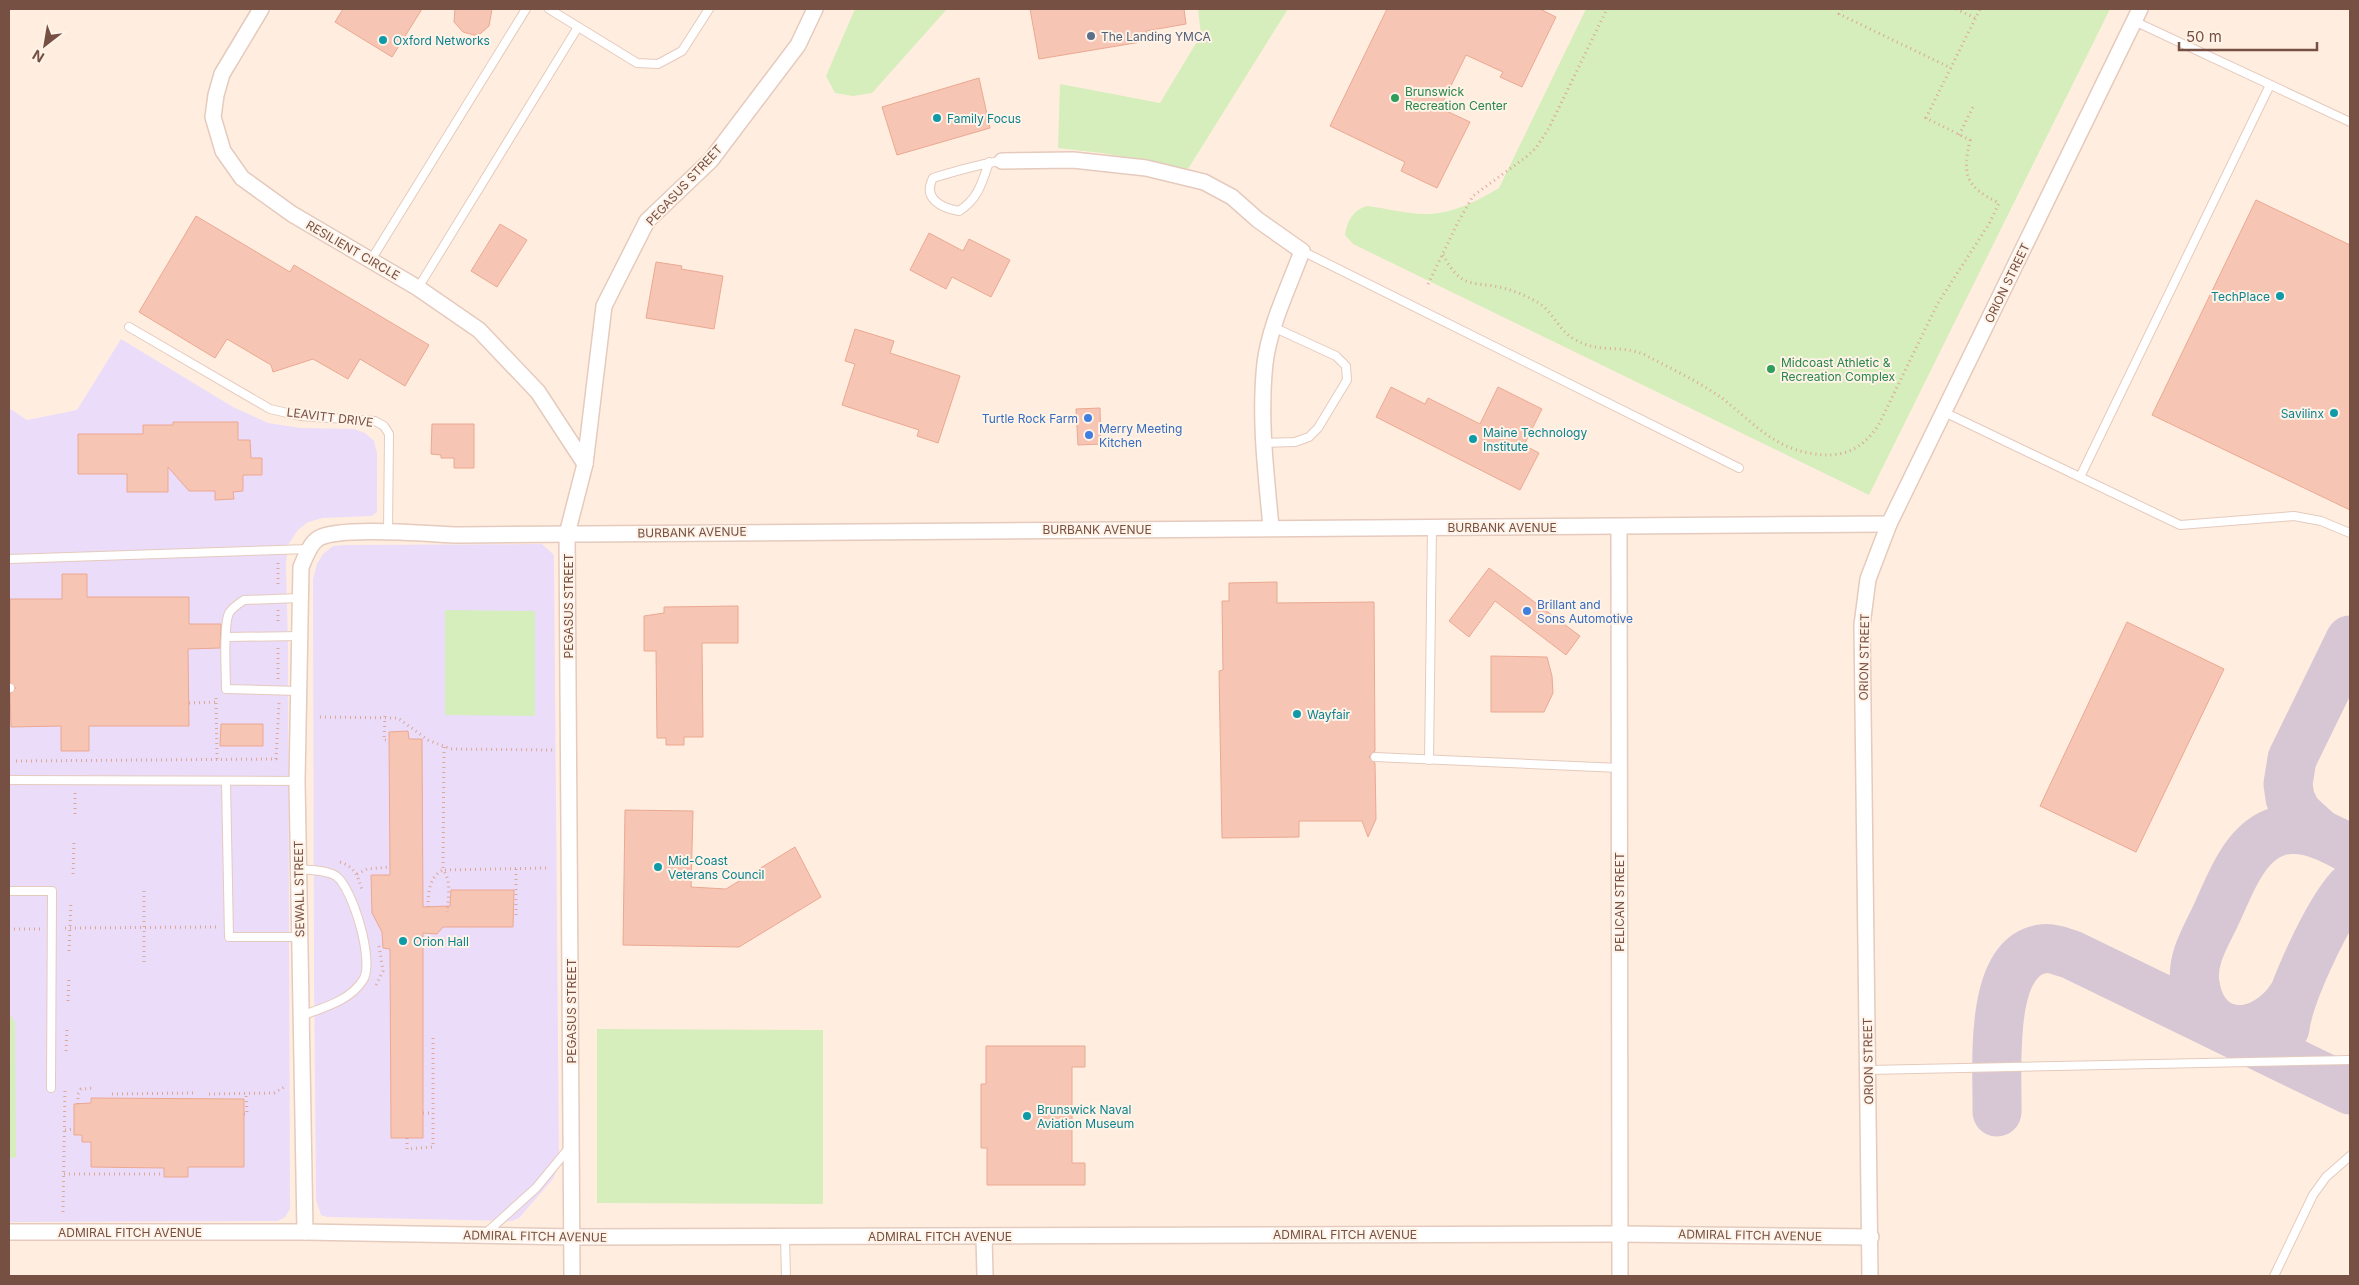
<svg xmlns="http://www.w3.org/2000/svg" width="2359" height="1285" viewBox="0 0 2359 1285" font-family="Inter,sans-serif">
<rect width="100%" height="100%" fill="#ffeedf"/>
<g fill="#ebdcfa">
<path d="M121 339 233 407 268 423 301 428 354 429 365 433 374 441 377 453V512L372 516 323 518 308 522 298 530 288 545 286 563 288 644 290 1209 285 1217 278 1221 9 1222V408L27 420 77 410Z"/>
<path d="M542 544 554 555 559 1166 553 1179 519 1218 512 1221 327 1217 321 1215 316 1200 314 974 313 579 317 564 323 554 333 546 346 545Z"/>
</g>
<g fill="#d6edbc">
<path d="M855 9H947L872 93 853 96 835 93 826 76Z"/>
<path d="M1198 9H1288L1188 169 1102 153 1058 148 1060 84 1160 103 1201 35Z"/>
<path d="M1586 9H2110L1869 495 1353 244 1345 235C1347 221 1353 210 1367 206 1386 208 1410 215 1429 214 1454 213 1479 200 1499 188Z"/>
<path d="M445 610 535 611V716L445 715Z"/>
<path d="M9 1014 15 1022 16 1158 9 1157Z"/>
<path d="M597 1029 823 1030V1204L597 1203Z"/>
</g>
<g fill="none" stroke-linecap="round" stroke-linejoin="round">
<g stroke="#d7c6d4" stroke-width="49">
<path d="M2321 835 2297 813 2290 798 2288 784 2292 759 2350 640"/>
<path d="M2292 997C2263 1041 2204 1044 2195 984 2191 960 2205 938 2215 917 2234 877 2251 819 2308 831 2323 834 2337 842 2350 849"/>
<path d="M2285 1028C2289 995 2327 913 2350 888"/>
<path d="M1997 1112C1998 1071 1987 958 2042 949 2051 947 2063 952 2072 955L2350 1090"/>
</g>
</g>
<g fill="#f7c5b3" stroke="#eba892">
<path d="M343 9H422L392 57 335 22Z"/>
<path d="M455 9H492L489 26 480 34 474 35 463 32 454 22Z"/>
<path d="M1030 9H1184L1186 24 1146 31 1147 41 1039 59Z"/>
<path d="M1387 9H1540L1556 17 1522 87 1500 77 1503 72 1466 55 1440 108 1470 122 1437 188 1401 171 1405 162 1330 126Z"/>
<path d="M979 78 990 128 897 155 882 107Z"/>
<path d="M2256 200 2350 245V510L2152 415Z"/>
<path d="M196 216 290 272 294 265 429 345 405 386 360 359 348 379 313 359 273 372 271 365 227 339 215 358 139 312Z"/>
<path d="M500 224 527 240 497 287 471 271Z"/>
<path d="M929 233 963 251 969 239 1010 260 991 297 952 277 946 289 910 270Z"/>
<path d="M656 262 682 266 681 269 723 276 714 329 646 318Z"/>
<path d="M855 329 894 341 890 353 960 376 938 443 917 436 919 430 842 405 855 364 845 361Z"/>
<path d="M1391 387 1425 404 1428 398 1480 424 1498 387 1542 409 1524 445 1539 453 1520 490 1376 417Z"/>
<path d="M1100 408 1101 444 1078 445 1076 409Z"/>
<path d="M173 422H238V440H250L251 458H262V475H243V491L233 492 234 499 215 500V491H189L168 467V492H127V474H78V434H143V425H173Z"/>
<path d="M432 424H474V468H454V458H441V455L431 454Z"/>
<path d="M1489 568 1580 636 1566 655 1495 601 1469 637 1449 621Z"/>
<path d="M62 574H87V597H189V624H221L220 648 188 649 189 726H89V751H61V726L11 727 10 694 16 688 10 682V599H62Z"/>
<path d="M1277 582V603L1374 602 1375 751 1371 754 1369 757 1375 763 1376 819 1368 837 1362 821H1299V837L1222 838 1219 671 1223 670 1222 601H1229V583Z"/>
<path d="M738 606V643H702L703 737H684V745H666V738H657L656 651H644V616L664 613V607Z"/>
<path d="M2127 622 2224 669 2136 852 2040 806Z"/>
<path d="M1491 656 1547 657 1552 676 1553 693 1544 712H1491Z"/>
<path d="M221 724H263V746H220Z"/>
<path d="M408 731 409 739H422L423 907 450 906 451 890H514L513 927H443L437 934 423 933V1138H391L390 949 383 948 382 932 372 913 371 875H390L389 732Z"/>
<path d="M625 810 693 811 691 887 726 889 795 847 821 897 739 947 623 945Z"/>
<path d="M986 1046H1085V1067H1072V1163H1085V1185H987V1148H981V1084H986Z"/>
<path d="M91 1098 244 1099V1167H188V1177H164V1168L91 1167V1142H82V1135H74V1104L91 1103Z"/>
</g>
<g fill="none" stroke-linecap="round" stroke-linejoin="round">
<defs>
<g id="lane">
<path d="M549 9 637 63 658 64 682 51 709 9"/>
<path d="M2134 21 2350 122"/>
<path d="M989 162C982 183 978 199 959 211 942 208 922 199 933 178 956 171 978 164 1002 161"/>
<path d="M1302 251 1739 468"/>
<path d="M371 260 526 9"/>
<path d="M418 288 578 27"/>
<path d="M129 327 270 409 300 416 375 421 384 426 389 434 388 532"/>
<path d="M1944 412 2180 525 2294 516 2321 521 2350 533"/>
<path d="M1263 443 1295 442 1309 437 1318 428 1347 380 1346 366 1336 356 1273 327"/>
<path d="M2080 477 2270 85"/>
<path d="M9 559 309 549"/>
<path d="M227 637 300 636"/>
<path d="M9 688H10"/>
<path d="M299 691 226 689C226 673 223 626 229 613 233 607 238 604 244 600L300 598"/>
<path d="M1375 757 1619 768"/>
<path d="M1429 760 1432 527"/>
<path d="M9 780 297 781"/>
<path d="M226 781 229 937H300"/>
<path d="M299 869C310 870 327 870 336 876 353 888 375 963 363 980 350 1001 322 1008 301 1016"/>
<path d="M9 891H52L51 1088"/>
<path d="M1868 1070 2350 1060"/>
<path d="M485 1234 536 1188 569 1148"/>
<path d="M785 1236 786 1276"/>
<path d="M2274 1276 2313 1195 2326 1177 2350 1156"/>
</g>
<g id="street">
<path d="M261 9 222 74 216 95 213 117 223 151 242 178 292 214 418 288 479 330 538 392 585 464"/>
<path d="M1002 161 1073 160 1146 168 1204 182 1232 197 1258 220 1302 251C1289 287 1270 324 1265 363 1259 418 1266 473 1271 527"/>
<path d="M1619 527 1620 1276"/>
<path d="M9 1232H305L572 1237 1621 1234 1871 1237"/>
<path d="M305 1232 297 781 301 567C305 558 310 543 319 538 341 526 429 534 458 535L1889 524"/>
<path d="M984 1236 985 1276"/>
<path d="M572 1276 567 534 585 464 604 306 647 221 711 160 798 45 815 9"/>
<path d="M1870 1276 1862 625 1868 579 1889 524 2140 9"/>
</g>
</defs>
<use href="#lane" stroke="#e5cabd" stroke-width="10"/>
<use href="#street" stroke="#e5cabd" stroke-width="18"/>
<g stroke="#dba897" stroke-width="3" stroke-dasharray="1 4" stroke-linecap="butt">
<path d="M1842 9 1839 14 1951 68"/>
<path d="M1956 9 1975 18"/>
<path d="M1959 135 1974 105"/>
<path d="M1443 255C1448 263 1453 273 1461 278 1470 285 1484 284 1494 286 1510 289 1523 294 1537 302 1553 311 1558 330 1574 339 1600 355 1623 343 1647 356 1672 369 1700 382 1723 399 1750 420 1773 447 1809 453 1839 459 1860 452 1878 426L1938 303 1989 224 1999 203C1966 187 1962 176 1970 140L1926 118 1980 9"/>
<path d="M1428 284 1457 224 1473 196 1526 157 1536 148 1549 128 1607 9"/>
<path d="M278 563V587"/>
<path d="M278 610V624"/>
<path d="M9 629H10"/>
<path d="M278 648V679"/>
<path d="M216 698 217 759"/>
<path d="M189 703 216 702"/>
<path d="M385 716 384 740H389"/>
<path d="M320 717 398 718 428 740 451 749 553 750"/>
<path d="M444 747 443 870 546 868"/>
<path d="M16 761 276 759 279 703"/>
<path d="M75 814V791"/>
<path d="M340 862C355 867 358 876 362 890"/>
<path d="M73 874 74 840"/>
<path d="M357 874 367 869 390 867"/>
<path d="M144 891V963"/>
<path d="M428 907C428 893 429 877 443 870 452 881 448 899 447 912"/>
<path d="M516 915V869"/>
<path d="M65 928 217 927"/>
<path d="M9 929H41"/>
<path d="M69 951 71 901"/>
<path d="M376 985 383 971 379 946"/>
<path d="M68 1001 69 976"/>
<path d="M66 1051 67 1027"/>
<path d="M112 1094 195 1093"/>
<path d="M209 1094 274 1093 286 1086"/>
<path d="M78 1104V1094L81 1089 95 1088"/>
<path d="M423 1113H433"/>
<path d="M244 1114H247L246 1094"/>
<path d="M65 1130 74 1129"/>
<path d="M407 1138V1149L433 1147V1037"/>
<path d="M64 1174H164"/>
<path d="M63 1212 65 1087"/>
</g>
<use href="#lane" stroke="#fff" stroke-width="8"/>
<use href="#street" stroke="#fff" stroke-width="15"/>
</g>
<circle fill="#5c6f8a" stroke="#fff2e7" stroke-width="2" cx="1091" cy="36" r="5"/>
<g fill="#0f9aa8" stroke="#fff2e7" stroke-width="2">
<circle cx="383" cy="40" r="5"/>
<circle cx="937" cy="118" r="5"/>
<circle cx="2280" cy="296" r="5"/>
<circle cx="2334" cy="413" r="5"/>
<circle cx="1473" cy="439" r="5"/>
<circle cx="1297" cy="714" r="5"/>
<circle cx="658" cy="867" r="5"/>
<circle cx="403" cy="941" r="5"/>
<circle cx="1027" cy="1116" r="5"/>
</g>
<g fill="#2e9e5b" stroke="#fff2e7" stroke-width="2">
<circle cx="1395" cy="98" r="5"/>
<circle cx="1771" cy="369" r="5"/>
</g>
<g fill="#3f7fe0" stroke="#fff2e7" stroke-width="2">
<circle cx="1088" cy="418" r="5"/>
<circle cx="1089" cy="435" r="5"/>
<circle cx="1527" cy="611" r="5"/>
</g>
<g text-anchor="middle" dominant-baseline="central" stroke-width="4" stroke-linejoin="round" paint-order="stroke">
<g font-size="12" fill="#4e5e75" stroke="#fff2e7" text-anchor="start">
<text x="1101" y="36">The Landing YMCA</text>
</g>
<g font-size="12" fill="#0d838f" stroke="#fff2e7" text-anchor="start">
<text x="393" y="40">Oxford Networks</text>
<text x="947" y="118">Family Focus</text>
<text x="2270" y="296" text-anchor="end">TechPlace</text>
<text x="2324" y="413" text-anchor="end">Savilinx</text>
<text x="1483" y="432">Maine Technology<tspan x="1483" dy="14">Institute</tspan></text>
<text x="1307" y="714">Wayfair</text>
<text x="668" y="860">Mid-Coast<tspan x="668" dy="14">Veterans Council</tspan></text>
<text x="413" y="941">Orion Hall</text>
<text x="1037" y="1109">Brunswick Naval<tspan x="1037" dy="14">Aviation Museum</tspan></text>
</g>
<g font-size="12" fill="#27864d" stroke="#fff2e7" text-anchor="start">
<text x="1405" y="91">Brunswick<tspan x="1405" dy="14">Recreation Center</tspan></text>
<text x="1781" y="362">Midcoast Athletic &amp;<tspan x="1781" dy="14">Recreation Complex</tspan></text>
</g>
<g font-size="12" fill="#775044" stroke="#fff2e7">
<text transform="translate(684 185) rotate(-47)">PEGASUS STREET</text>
<text transform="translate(353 250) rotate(30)">RESILIENT CIRCLE</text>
<text transform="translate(2007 283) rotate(-64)">ORION STREET</text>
<text transform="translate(330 417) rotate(7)">LEAVITT DRIVE</text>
<text x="1502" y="527">BURBANK AVENUE</text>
<text x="1097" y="529">BURBANK AVENUE</text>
<text transform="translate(692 532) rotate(-1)">BURBANK AVENUE</text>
<text transform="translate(568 606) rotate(-90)">PEGASUS STREET</text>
<text transform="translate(1864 657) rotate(-89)">ORION STREET</text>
<text transform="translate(299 889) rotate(-91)">SEWALL STREET</text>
<text transform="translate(1619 902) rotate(-90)">PELICAN STREET</text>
<text transform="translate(571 1011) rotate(-90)">PEGASUS STREET</text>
<text transform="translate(1868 1061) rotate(-91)">ORION STREET</text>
<text x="130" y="1232">ADMIRAL FITCH AVENUE</text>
<text x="1345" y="1234">ADMIRAL FITCH AVENUE</text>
<text transform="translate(1750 1235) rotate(1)">ADMIRAL FITCH AVENUE</text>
<text transform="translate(535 1236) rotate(1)">ADMIRAL FITCH AVENUE</text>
<text x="940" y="1236">ADMIRAL FITCH AVENUE</text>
</g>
<g font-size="12" fill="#366cbe" stroke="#fff2e7" text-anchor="start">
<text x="1078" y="418" text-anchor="end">Turtle Rock Farm</text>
<text x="1099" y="428">Merry Meeting<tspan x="1099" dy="14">Kitchen</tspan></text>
<text x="1537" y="604">Brillant and<tspan x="1537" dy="14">Sons Automotive</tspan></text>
</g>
</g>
<rect width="2359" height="1285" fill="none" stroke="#775044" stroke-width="20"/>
<g transform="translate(45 45) rotate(211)" stroke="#fff2e7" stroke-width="4" paint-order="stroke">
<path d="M0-4L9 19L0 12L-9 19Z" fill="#775044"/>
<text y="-8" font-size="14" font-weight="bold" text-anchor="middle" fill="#775044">N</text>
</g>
<path d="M2179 42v8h138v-8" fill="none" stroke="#775044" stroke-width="2.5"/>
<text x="2186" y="42" font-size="15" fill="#775044" stroke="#fff2e7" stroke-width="4" paint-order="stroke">50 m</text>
</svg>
